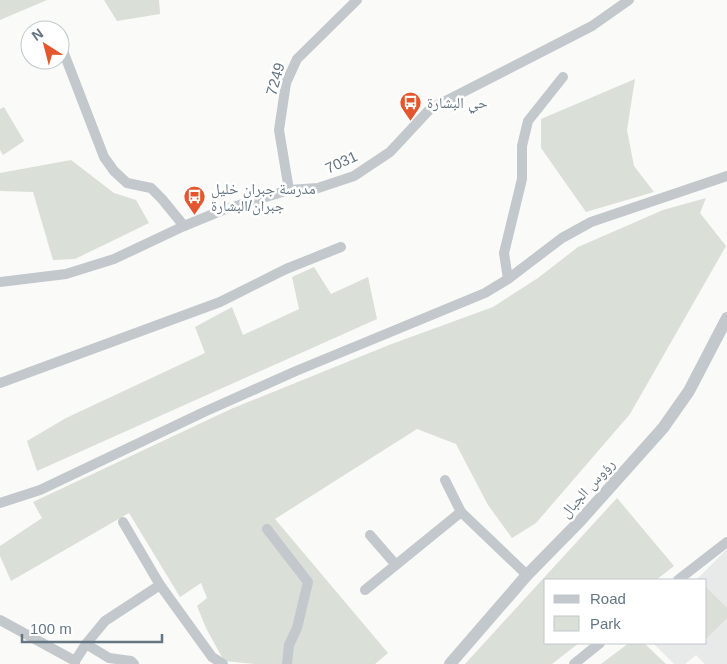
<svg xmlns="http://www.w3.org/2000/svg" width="727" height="664" viewBox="0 0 727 664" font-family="Helvetica,'Noto Naskh Arabic',sans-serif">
<rect width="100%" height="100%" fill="#fafaf8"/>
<path fill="#e8e9e9" d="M727 549V664H705L696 655 685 664H674L653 643H706V580H696Z"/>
<g fill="#dadfd7">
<path d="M0 0H47L0 20Z"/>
<path d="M104 0H159L160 14 117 21Z"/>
<path d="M635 79 627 130 634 166 654 192 586 212 541 148V119Z"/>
<path d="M4 107 24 141 3 155 0 150V109Z"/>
<path d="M71 160 114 193 136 200 149 223 75 259 53 260 33 192 0 191V173Z"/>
<path d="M706 198 700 213 726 246 630 414 536 523 512 538 488 505 456 444 417 429 275 519 388 653 375 664H255L224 661 206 628 197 606 207 598 201 583 180 597 129 513 11 581 0 556V546L42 518 33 502 231 409 389 345 493 307 538 278 578 247 663 210Z"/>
<path d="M314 267 331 294 368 277 377 319 37 471 27 441 66 418 205 353 195 327 232 307 243 335 299 309 292 277Z"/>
<path d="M617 498 674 566 656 580H546V643H579L552 664H465Z"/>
<path d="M706 587 727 608V618L706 639Z"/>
<path d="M629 643H644L666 664H601Z"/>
</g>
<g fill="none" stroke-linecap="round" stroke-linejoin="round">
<g stroke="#c3c8cc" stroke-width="10">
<path d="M55 29V30"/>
<path d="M60 43 104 157 114 171 127 183 151 188 162 199 184 226"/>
<path d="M289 190 279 130 286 83 297 59 357 0"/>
<path d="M508 279 504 253 522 179V146L528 121 563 77"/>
<path d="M0 282 66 274 114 259 184 226 223 210 289 190 318 188 354 176 390 152 430 109 592 26 629 0"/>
<path d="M0 383 220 302 286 269 341 247"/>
<path d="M445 480 461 512 527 575"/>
<path d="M0 503 40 490 204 412 296 371 485 293 508 279 562 238 591 222 727 176"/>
<path d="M123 522 160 585 212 657 223 664"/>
<path d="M267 529 308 582 297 628 289 645 287 664"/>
<path d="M370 535 396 565"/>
<path d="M678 580 727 542"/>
<path d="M365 590 461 512"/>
<path d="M0 620 75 661"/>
<path d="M86 644 109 658 131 661 134 664"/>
<path d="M75 664V661L86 644 105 621 160 585"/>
<path d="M574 664 600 643"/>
</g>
<path stroke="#c3c8cc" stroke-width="12" d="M450 664 527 575 580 521 663 428 689 391 727 318"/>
</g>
<defs>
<symbol id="bus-pin" viewBox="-11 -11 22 30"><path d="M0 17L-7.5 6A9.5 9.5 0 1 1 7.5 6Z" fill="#e4572e" stroke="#fff"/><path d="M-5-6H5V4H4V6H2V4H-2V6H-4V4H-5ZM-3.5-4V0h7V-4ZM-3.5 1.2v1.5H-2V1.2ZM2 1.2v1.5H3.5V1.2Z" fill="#fff"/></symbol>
</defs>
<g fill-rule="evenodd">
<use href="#bus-pin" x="398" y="90" width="25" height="34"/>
<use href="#bus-pin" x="182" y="184" width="25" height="34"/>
</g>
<g text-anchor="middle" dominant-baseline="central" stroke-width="5" stroke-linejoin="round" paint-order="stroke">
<g font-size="15" fill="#657683" stroke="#fff">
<text transform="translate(275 79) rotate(-74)">7249</text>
<text transform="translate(341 162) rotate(-25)">7031</text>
<text transform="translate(587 488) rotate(-48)">رؤوس الجبال</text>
</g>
<g font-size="15" fill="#657683" stroke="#fff" text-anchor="start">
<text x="427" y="102">حي البشارة</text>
<text x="211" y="188">مدرسة جبران خليل<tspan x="211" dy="17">جبران/البشارة</tspan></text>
</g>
</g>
<rect x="544" y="579" width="162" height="65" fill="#ffffff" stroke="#c1c8cd"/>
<rect x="554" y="595" width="25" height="8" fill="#c3c8cc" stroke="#c1c8cd"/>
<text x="590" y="604" font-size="15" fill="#657683">Road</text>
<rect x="554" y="616" width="25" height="15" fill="#dadfd7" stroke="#c1c8cd"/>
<text x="590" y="629" font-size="15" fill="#657683">Park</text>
<g transform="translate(45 45) rotate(324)"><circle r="24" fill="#ffffff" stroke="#c1c8cd"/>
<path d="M0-4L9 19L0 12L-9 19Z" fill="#e4572e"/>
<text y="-8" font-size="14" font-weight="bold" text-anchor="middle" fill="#657683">N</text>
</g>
<path d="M22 634v8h140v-8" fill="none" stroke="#657683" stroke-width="2.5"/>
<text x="30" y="634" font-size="15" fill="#657683" stroke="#ffffff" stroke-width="4" paint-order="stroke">100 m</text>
</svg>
